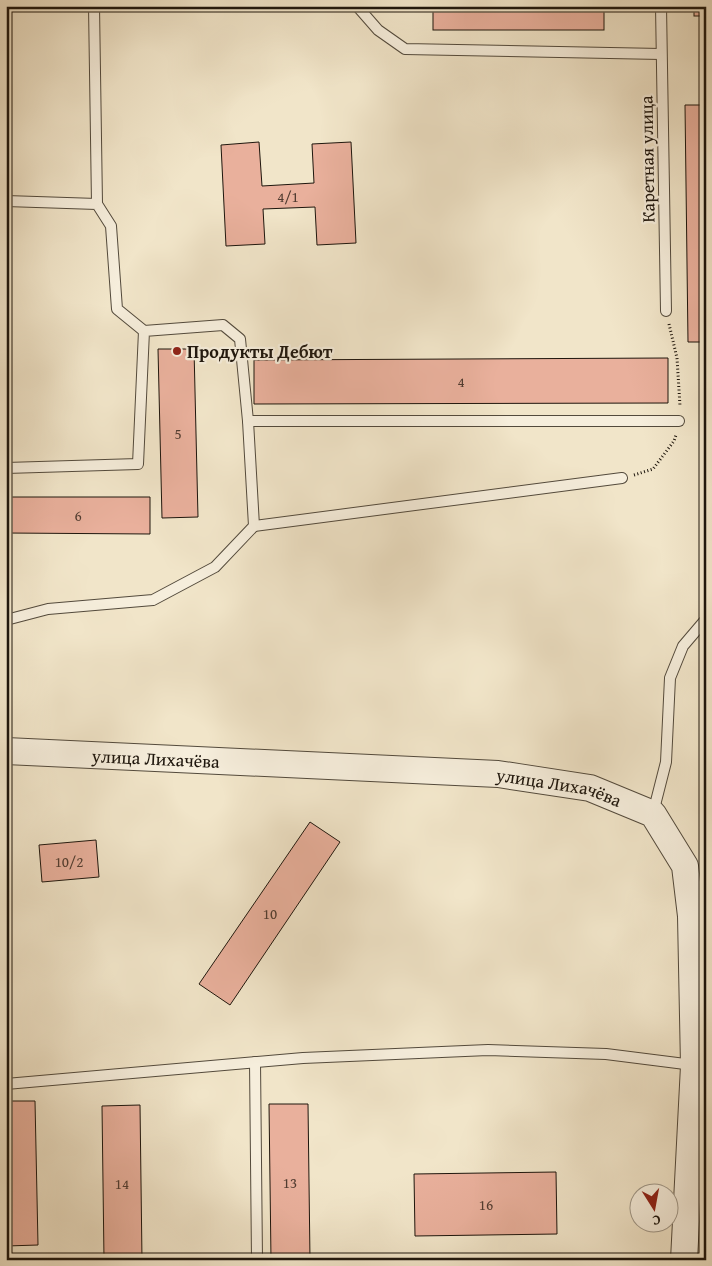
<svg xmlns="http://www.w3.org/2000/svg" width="712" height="1266" viewBox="0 0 712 1266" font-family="'Gentium Book Plus',serif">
<rect width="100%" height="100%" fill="#f1e5c9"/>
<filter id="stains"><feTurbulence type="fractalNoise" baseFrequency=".004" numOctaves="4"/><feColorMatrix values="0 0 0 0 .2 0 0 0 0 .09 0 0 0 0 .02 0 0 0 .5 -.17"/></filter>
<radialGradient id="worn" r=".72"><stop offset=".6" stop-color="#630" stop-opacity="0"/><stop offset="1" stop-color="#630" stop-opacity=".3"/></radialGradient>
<g fill="#e9b09c" stroke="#1e160d">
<rect x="433" y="6" width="171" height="24"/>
<rect x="694" y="6" width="12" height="10"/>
<path d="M685 105H706V342H688Z"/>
<path d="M259 142 262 186 314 183 312 144 351 142 356 243 317 245 315 207 263 209 265 244 226 246 221 145Z"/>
<path d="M158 349H194L198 517 162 518Z"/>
<path d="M668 358V403L254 404V360Z"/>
<path d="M6 497H150V534L6 533Z"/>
<path d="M310 822 340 842 230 1005 199 984Z"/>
<path d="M96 840 99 877 42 882 39 845Z"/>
<path d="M6 1101H35L38 1245 6 1246Z"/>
<path d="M269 1104H308L310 1260H271Z"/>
<path d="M140 1105 142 1260H104L102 1106Z"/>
<path d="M556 1172 557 1234 415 1236 414 1174Z"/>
</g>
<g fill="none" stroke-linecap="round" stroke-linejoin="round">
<defs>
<g id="service">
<path d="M94 6 97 204"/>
<path d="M357 6 378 30 405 49 661 54"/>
<path d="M661 6 666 311"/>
<path d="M6 201 97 204 111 226 117 309 144 331"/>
<path d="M248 421H679"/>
<path d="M6 468 138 464 144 331 223 325 240 339 248 421 254 526 215 567 153 600 48 609 6 620"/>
<path d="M254 526 622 478"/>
<path d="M653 813 666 762 670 678 683 646 706 619"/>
<path d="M255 1062 257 1260"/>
<path d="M6 1084 303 1058 488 1050 606 1054 693 1065"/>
</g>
<g id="tertiary">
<path id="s1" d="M6 751 498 774 590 788 653 814 685 866 691 916 694 1066 684 1260"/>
</g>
</defs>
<use href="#service" stroke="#534a3c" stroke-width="12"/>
<use href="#tertiary" stroke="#534a3c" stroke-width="28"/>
<g stroke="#1e160d" stroke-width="3" stroke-dasharray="1 2.5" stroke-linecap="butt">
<path d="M669 324 677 358 680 406"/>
<path d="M634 475 653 469 674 441 676 435"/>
</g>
<use href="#service" stroke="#f6eedc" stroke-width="10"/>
<use href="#tertiary" stroke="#f6eedc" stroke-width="26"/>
</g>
<circle fill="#8f2418" stroke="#f6eedc" stroke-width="2" cx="177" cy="351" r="5"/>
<g text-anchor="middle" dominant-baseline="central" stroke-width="4.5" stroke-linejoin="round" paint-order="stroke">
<g font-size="15" fill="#513c31">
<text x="288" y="196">4/1</text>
<text x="461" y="381">4</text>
<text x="178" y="433">5</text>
<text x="78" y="515">6</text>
<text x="69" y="861">10/2</text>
<text x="270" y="913">10</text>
<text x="290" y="1182">13</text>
<text x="122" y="1183">14</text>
<text x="486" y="1204">16</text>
</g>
<g font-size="18" fill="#1e160d" stroke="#f6eedc">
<text transform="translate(647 159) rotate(-91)">Каретная улица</text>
<text stroke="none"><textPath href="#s1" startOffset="150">улица Лихачёва</textPath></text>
<text stroke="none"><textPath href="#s1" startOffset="555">улица Лихачёва</textPath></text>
</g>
<g font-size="18" font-weight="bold" fill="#1e160d" stroke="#f6eedc" text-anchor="start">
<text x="187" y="351">Продукты Дебют</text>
</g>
</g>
<rect width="712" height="1266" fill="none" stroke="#f1e5c9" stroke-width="25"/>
<rect x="8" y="8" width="697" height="1251" fill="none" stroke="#1e160d" stroke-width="2.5"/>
<rect x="12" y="12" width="687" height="1241" fill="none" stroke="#1e160d"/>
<g transform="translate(654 1208) rotate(169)"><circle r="24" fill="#f6eedc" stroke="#a09889"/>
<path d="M0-4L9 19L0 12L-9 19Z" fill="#8f2418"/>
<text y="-8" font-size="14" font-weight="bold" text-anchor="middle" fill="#1e160d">С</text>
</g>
<rect width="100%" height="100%" filter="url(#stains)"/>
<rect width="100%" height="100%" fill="url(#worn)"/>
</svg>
